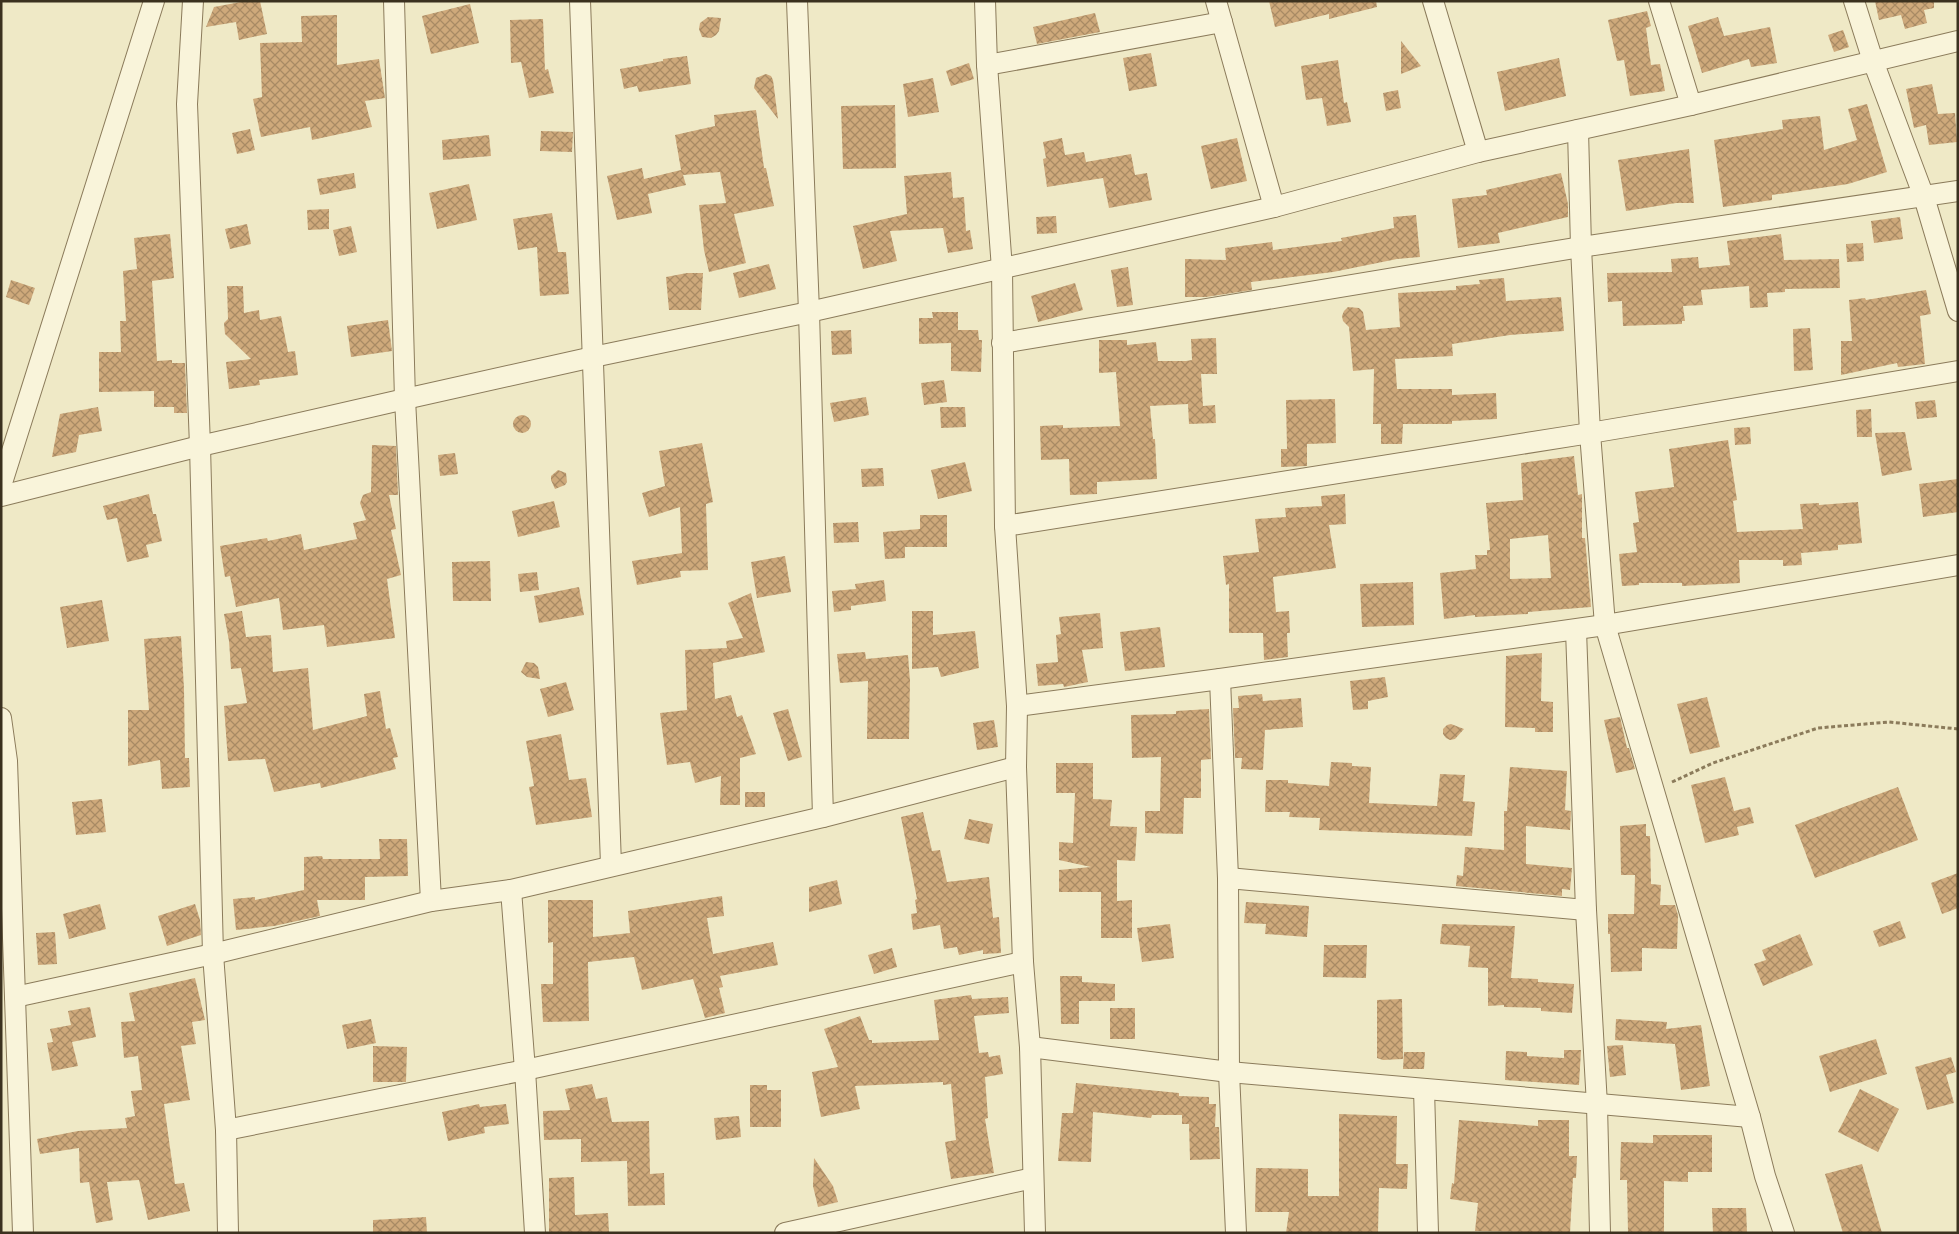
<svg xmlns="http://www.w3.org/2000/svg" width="1959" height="1234" viewBox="0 0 1959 1234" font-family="'Noto Serif',serif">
<defs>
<pattern id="building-cross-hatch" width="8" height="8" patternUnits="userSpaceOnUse" patternTransform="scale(1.25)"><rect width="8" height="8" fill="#cea97b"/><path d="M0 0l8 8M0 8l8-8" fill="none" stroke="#a88a64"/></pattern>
</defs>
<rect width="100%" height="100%" fill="#efe9c6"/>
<g fill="url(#building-cross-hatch)" fill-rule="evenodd">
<path d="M246 1H260L267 34 239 40 236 22 206 27 214 7Z"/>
<path d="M1269 1H1376L1377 7 1329 19V14L1275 27Z"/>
<path d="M1875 1H1934V8L1924 10 1927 23 1905 29 1901 15 1879 20Z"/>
<path d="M470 4 479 43 431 54 422 16Z"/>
<path d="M1647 11 1651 26 1646 28 1651 65 1660 64 1665 91 1630 96 1624 60 1617 61 1608 20Z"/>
<path d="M1095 13 1100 32 1037 44 1033 27Z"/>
<path d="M337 15V65L379 59 385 98 365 101 372 127 312 140 310 127 261 137 253 99 262 97 260 43 302 42 301 16Z"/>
<path d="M708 17 721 18 719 31 716 35 711 38 702 37 699 29 700 23Z"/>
<path d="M1718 17 1724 36 1770 27 1777 63 1751 67 1749 59 1702 73 1688 26Z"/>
<path d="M543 19 545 70 548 69 554 93 529 98 521 62 511 63 510 20Z"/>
<path d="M1843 30 1849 47 1834 52 1828 35Z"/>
<path d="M1401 41 1421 66 1401 74Z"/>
<path d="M1151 53 1157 86 1129 91 1123 58Z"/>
<path d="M687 56 691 84 639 92 637 86 624 89 620 69 663 61V59Z"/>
<path d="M1559 58 1566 96 1505 111 1497 72Z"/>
<path d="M1338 60 1344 103 1347 102 1351 122 1327 126 1322 98 1306 100 1301 66Z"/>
<path d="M969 63 974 79 951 86 946 71Z"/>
<path d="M766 74 771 76 773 80 778 119 754 88 756 78Z"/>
<path d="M933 78 939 112 908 117 903 84Z"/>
<path d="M1932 84 1938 114 1955 113 1957 142 1929 145 1926 125 1914 128 1906 89Z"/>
<path d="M1398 90 1401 108 1386 111 1383 93Z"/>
<path d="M1867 104 1887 172 1848 184 1772 195V200L1723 207 1714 140 1783 129 1782 120 1820 116 1824 150 1857 140 1848 109Z"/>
<path d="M895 105 896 168 843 169 841 106Z"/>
<path d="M756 110 764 168H766L774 206 734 214 746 263 709 272 704 250 699 205 726 203 720 172 683 175 686 185 648 194 652 213 617 220 607 176 642 168 644 179 681 170 675 135 715 126 714 115Z"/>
<path d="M250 129 255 150 237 154 232 133Z"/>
<path d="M541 131 573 132 572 152 540 151Z"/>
<path d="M489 135 491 156 443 160 442 140Z"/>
<path d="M1062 138 1065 155 1084 152 1086 162 1131 154 1135 175 1147 173 1152 200 1109 208 1103 178 1047 187 1043 159 1046 158 1043 142Z"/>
<path d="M1237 138 1247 181 1211 189 1201 146Z"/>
<path d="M1689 149 1694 203H1676L1626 211 1618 160Z"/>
<path d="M951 172 953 198 964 197 966 231 970 230 973 249 948 253 943 228 890 231 897 261 863 269 853 226 907 214 904 176Z"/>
<path d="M354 173 356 188 320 195 317 179Z"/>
<path d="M1561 173 1568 204V217L1498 233 1500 243 1458 248 1452 199 1487 195 1486 190Z"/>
<path d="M469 184 477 220 437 229 429 193Z"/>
<path d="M329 209V229L308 230 307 210Z"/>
<path d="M552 213 558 252H566L569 294 540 296 537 247 518 250 513 219Z"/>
<path d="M1416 215 1420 257 1397 259 1333 272 1251 282 1252 290 1206 297H1185V259L1226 260 1225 248 1272 242 1273 250 1342 241 1341 238 1394 228 1393 217Z"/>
<path d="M1056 216 1057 233 1037 234 1036 217Z"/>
<path d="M1900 217 1903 239 1874 243 1871 221Z"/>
<path d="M247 224 251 244 230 249 225 229Z"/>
<path d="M351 226 357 252 339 256 333 230Z"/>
<path d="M170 234 174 278 152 281 157 361 172 360V363H185L187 413H174V407H154V391L99 392V352H121L120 321H126L123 271 137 269 134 238Z"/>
<path d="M1781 234 1784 260 1839 259 1840 288 1785 289V292L1767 293 1768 307 1750 308 1749 286 1701 290 1703 305 1683 306 1685 321H1682V324L1623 326 1622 301 1608 302 1607 273 1672 272 1671 259 1698 257 1699 268 1730 265 1727 241Z"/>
<path d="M1863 243 1864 261 1847 262 1846 244Z"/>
<path d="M769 264 776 289 739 298 733 273Z"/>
<path d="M1128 267 1133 305 1117 307 1111 270Z"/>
<path d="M687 273H703L701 310H669L666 277Z"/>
<path d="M1504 278 1506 301 1561 297 1564 331 1510 335 1452 344 1453 356 1395 359 1397 389H1452V395L1496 393 1497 419 1452 421V424H1403L1402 444H1381V424H1373L1374 369 1353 371 1349 327 1343 321 1342 316 1344 311 1348 307 1359 308 1363 312 1366 330 1400 327 1398 293 1456 290V286L1480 284 1479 280Z"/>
<path d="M11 280 35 288 29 305 6 297Z"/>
<path d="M1075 283 1083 310 1038 322 1031 296Z"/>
<path d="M227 286H243L244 313 259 310 260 320 281 316 288 352 295 351 298 375 259 380 260 385 229 389 226 362 251 359 225 334 224 323 228 319Z"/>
<path d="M1926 290 1931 314 1920 316 1925 364 1898 367 1897 363 1841 375V341H1852L1849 300 1865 298 1866 300Z"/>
<path d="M932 312H958V330H978L979 340H982L981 372 951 371V343L919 344V318H933Z"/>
<path d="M388 320 392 351 351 357 347 326Z"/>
<path d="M1810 328 1813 370 1794 371 1793 329Z"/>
<path d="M851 330 852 354 832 355 831 331Z"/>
<path d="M1216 338 1217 374H1201L1203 406 1215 405 1216 423 1189 424 1188 404 1150 406 1153 439H1155L1157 479 1097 482V494L1070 495 1069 459 1041 460 1040 426 1063 425V428L1120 426 1116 372 1099 373V340H1127V345L1156 342 1158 361H1186L1192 360 1191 339Z"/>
<path d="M944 380 947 402 924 405 921 383Z"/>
<path d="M866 397 869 415 834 422 830 403Z"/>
<path d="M1335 399 1336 443 1307 444V466L1281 467V449H1287L1286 400Z"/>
<path d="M1935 400 1937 417 1917 419 1915 402Z"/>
<path d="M98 407 102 431 79 435 76 452 52 457 60 414Z"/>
<path d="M940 407H965L966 427 941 428Z"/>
<path d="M1871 409 1872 437H1857L1856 410Z"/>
<circle cx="522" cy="424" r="9"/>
<path d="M1750 427 1751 444 1735 445 1734 428Z"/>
<path d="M1905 432 1912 470 1882 476 1875 433Z"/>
<path d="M1728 440 1737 500 1733 501 1737 532 1803 529 1800 504 1819 503V505L1858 502 1862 543 1838 545V550L1801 553 1802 565 1783 566V560H1739L1740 583 1682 586V583H1639V585L1622 586 1619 554 1637 552 1633 523 1639 522 1635 492 1674 487 1669 449Z"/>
<path d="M702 443 713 502 706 504 708 570 680 571 681 577 637 585 632 561 682 553 680 507 649 517 642 493 665 486 659 451Z"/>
<path d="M372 445 396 446 398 495H389L396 529 391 530 401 575 387 579 395 638 327 647 324 625 283 630 279 598 236 607 230 576 225 577 220 546 267 538 268 541 301 534 304 550 357 539 353 523 366 520 360 503 363 495 371 492Z"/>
<path d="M455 453 458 474 440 476 438 455Z"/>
<path d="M1574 456 1578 495 1582 494V538H1585L1591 607 1528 612V614L1475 617V615L1444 619 1440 573 1476 569 1475 555H1487V550H1490L1486 503 1523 500 1521 463ZM1548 535 1551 578 1510 579V539Z"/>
<path d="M965 462 972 491 938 499 931 470Z"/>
<path d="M883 468 884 486 862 487 861 469Z"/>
<path d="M558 470 566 473 567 482 565 485 555 489 551 480V476Z"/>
<path d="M1958 479V512L1923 517 1919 484Z"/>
<path d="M149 494 153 514H156L162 541 146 545 149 557 127 562 117 518 107 520 103 506Z"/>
<path d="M1345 494 1346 524 1329 525 1336 568 1273 577 1276 612 1289 611 1290 633H1287L1288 657 1264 660 1263 633H1229V584L1226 585 1223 556 1259 552 1255 519 1286 517 1285 508 1322 506 1321 496Z"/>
<path d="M554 501 560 527 518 537 512 511Z"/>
<path d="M920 515H947V547H905V558L885 559 883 532 920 529Z"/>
<path d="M858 522 859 542 834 543 833 523Z"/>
<path d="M785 556 791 592 757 598 751 562Z"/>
<path d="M490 561 491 601H453L452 562Z"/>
<path d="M537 572 539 590 520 592 518 574Z"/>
<path d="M884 580 886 601 851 606V610L834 612 832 591 856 589 855 584Z"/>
<path d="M1413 582 1414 625 1362 627 1360 584Z"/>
<path d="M579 587 584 615 539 623 534 596Z"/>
<path d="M751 593 765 652 713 663 715 699 731 695 737 717 742 715 756 754 740 758V805H720L721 776 695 783 690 762 667 765 660 713 687 710 685 650 727 648 726 641 743 638 728 603Z"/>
<path d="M102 600 109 641 67 648 60 607Z"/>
<path d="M242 611 246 637 271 635 273 672 308 668 313 730 367 716 364 694 380 691 386 729 390 728 398 757 393 758 396 769 321 788 320 783 274 792 265 759 228 761 224 706 247 703 241 668 231 669 229 641 224 614Z"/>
<path d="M912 611H933V635L975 631 979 668 941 677 938 667 912 669Z"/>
<path d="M1100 613 1103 648 1082 650 1088 682 1064 687 1063 684 1038 686 1036 664 1058 662 1056 635 1061 634 1059 617Z"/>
<path d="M1160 627 1165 667 1125 671 1120 632Z"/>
<path d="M181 636 184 689 185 758H189L190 787 162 789 160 760 128 766V710H149L144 639Z"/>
<path d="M865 652 866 659 908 655 910 681 909 739H867L868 681 840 683 837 654Z"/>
<path d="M1542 653 1541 701 1553 702V732H1535V728L1505 727 1506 656Z"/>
<path d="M526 662 534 663 538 667 540 679 527 677 521 672Z"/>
<path d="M1385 677 1388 697 1368 701V709L1353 710 1350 681Z"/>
<path d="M566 682 574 710 548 717 540 689Z"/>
<path d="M1262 694 1263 701 1301 698 1303 727 1265 730 1263 770 1241 769 1242 758H1235L1233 708H1239L1238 696Z"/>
<path d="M1707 697 1720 747 1690 754 1677 704Z"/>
<path d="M788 709 802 757 788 761 773 713Z"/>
<path d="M1209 709 1211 759 1201 760V798H1184L1183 834 1145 833V811H1160L1161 757 1132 758 1131 715 1176 714V711Z"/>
<path d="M1620 717 1627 748H1629L1635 769 1616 773 1604 720Z"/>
<path d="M994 720 998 747 977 750 973 723Z"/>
<path d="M1451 724 1464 729 1455 739 1450 740 1446 738 1443 734V729L1447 725Z"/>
<path d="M561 734 569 780 586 778 592 817 536 825 529 787 534 786 526 741Z"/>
<path d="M1331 762 1352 763V766L1371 767 1369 803 1437 806 1440 774 1465 775 1463 801 1475 802 1472 836 1319 830 1320 818 1289 817 1290 812H1265L1266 780H1288V783L1329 786Z"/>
<path d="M1056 763H1093V799L1112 800 1110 826 1137 827 1135 861 1117 860V901L1132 900V938H1101V892H1059V870L1091 867 1059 860V842L1073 843 1075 793H1056Z"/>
<path d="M1510 767 1567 771 1565 810 1571 811 1570 830 1526 826V864L1572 868 1570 890 1562 889V896L1456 886 1457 875 1463 876 1465 847 1504 850V811H1507Z"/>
<path d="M1725 777 1734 811 1750 807 1754 823 1737 827 1739 835 1705 843 1691 785Z"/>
<path d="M1898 787 1918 840 1815 878 1795 825Z"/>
<rect x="745" y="792" width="20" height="15"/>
<path d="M102 799 106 832 76 835 72 802Z"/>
<path d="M923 812 932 851 940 850 947 882 989 877 993 918 999 917 1001 953 983 954V950L959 955 957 947 944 949 940 925 913 930 911 914 917 913 915 900 917 899 901 817Z"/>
<path d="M969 819 993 824 989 844 964 839Z"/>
<path d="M1646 824V836H1650L1651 884 1661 885 1660 905H1675L1678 915 1677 949 1642 948V971L1611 972 1610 934H1608V914H1634L1635 875H1621L1620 826Z"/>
<path d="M379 839H407L408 876 365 877V900H317L320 916 274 926 236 930 233 899 255 897V900L304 890V857L322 856 323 859H380Z"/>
<path d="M1958 873V908L1942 914 1931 883Z"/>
<path d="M837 880 842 904 809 912V887Z"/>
<path d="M722 896 724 916 707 918 713 954 773 942 778 965 720 976 723 987 719 988 725 1013 705 1018 693 979 642 990 634 957 588 962 589 1021 543 1022 541 984H553V942L548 943V900H593V937L630 933 628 911Z"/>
<path d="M1246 902 1309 906 1307 937 1265 934 1266 924 1244 923Z"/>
<path d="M100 904 106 929 69 939 63 914Z"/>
<path d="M195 904 200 920 201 935 167 946 158 916Z"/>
<path d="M1900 921 1906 938 1879 947 1873 931Z"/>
<path d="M1170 924 1174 958 1142 962 1137 928Z"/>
<path d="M1442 924 1515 926 1511 978 1538 979V982L1574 984 1572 1013 1541 1011V1008L1504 1007V1005L1488 1006V968L1468 967 1470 946 1440 944Z"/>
<path d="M55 932 57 964 38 965 36 933Z"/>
<path d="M1800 934 1813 965 1763 986 1754 964 1766 960 1762 950Z"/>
<path d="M1324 945H1367L1366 978 1323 977Z"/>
<path d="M892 948 897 967 874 974 868 955Z"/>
<path d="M1060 976H1082V982L1115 984V1001H1079V1024H1061Z"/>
<path d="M195 978 205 1020 192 1022 196 1044 181 1046 190 1100 164 1104 175 1184 184 1183 190 1211 148 1220 139 1180 107 1182 113 1220 96 1223 89 1182 80 1183 79 1148 40 1154 37 1139 78 1131 127 1128 125 1118 135 1116 131 1091 142 1090 138 1056 124 1058 121 1022 135 1021 129 993Z"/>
<path d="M971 995 972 999 1008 997 1009 1013 974 1016 979 1053 988 1052 989 1057 1000 1055 1003 1074 985 1077 988 1118 985 1119 994 1173 951 1179 945 1142 956 1140 951 1084 943 1085V1082L855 1086 860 1109 821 1117 812 1072 838 1067 824 1029 860 1016 869 1040H872V1043L939 1040 934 1000Z"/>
<path d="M1402 999 1403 1059 1383 1060 1377 1058V1000Z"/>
<path d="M90 1007 96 1037 72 1042 78 1066 52 1071 47 1043 53 1042 50 1029 71 1025 68 1011Z"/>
<rect x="1110" y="1008" width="25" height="31"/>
<path d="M371 1019 376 1043 347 1049 342 1025Z"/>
<path d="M1616 1019 1667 1022 1666 1029 1701 1025 1710 1086 1681 1090 1675 1044 1615 1040Z"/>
<path d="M1876 1039 1887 1074 1830 1092 1819 1056Z"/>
<path d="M1623 1045 1626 1075 1610 1077 1607 1046Z"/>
<path d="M373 1046 407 1047 406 1082H373Z"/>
<path d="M1564 1050H1581L1579 1085 1505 1080 1506 1051 1527 1052V1056L1564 1058Z"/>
<path d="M1404 1052H1425L1424 1069H1403Z"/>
<path d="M1951 1057 1956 1072 1946 1075 1954 1103 1927 1110 1915 1067Z"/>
<path d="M1076 1083 1179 1093V1096L1209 1097V1104H1216L1215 1127H1219L1220 1159 1190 1160 1189 1124H1182V1115H1152L1151 1118 1093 1112 1091 1162 1058 1161 1062 1113H1073Z"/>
<path d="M592 1084 596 1099 607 1097 612 1122 649 1121 650 1174 664 1173 665 1205 628 1206 627 1161 581 1162V1139L544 1140 543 1111 570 1110 565 1089Z"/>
<path d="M750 1085H767V1090H781V1127H750Z"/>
<path d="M1860 1089 1899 1109 1878 1152 1838 1132Z"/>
<path d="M479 1104 480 1107 506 1104 509 1124 484 1127 485 1133 448 1141 442 1112Z"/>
<path d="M1339 1114 1397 1116 1396 1164H1408L1407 1189 1379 1188 1378 1233H1286L1289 1212H1255L1256 1168 1308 1169V1196H1339Z"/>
<path d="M739 1116 741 1137 716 1140 714 1118Z"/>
<path d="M1459 1120 1538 1126V1120H1569V1156H1577L1576 1178H1573L1570 1233 1475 1231 1478 1203 1450 1199 1452 1183 1454 1184Z"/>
<path d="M1653 1135H1712V1172H1688V1182L1664 1181V1233H1628L1627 1180H1620L1621 1142 1653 1143Z"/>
<path d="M814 1158 833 1186 838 1202 818 1207 813 1186Z"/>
<path d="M1862 1164 1882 1233H1843L1825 1174Z"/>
<path d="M574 1177 575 1215 608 1213 609 1233H549V1178Z"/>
<path d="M1712 1208H1746L1747 1233H1713Z"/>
<path d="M426 1217 427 1233H373V1220Z"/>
</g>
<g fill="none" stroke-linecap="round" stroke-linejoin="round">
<defs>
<g id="minor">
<path d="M193 1 187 104 200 446 213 954 226 1130 228 1233"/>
<path d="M394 1 405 399 431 901"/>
<path d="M580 1 611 865"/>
<path d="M797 1 809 312 823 817"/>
<path d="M985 1 987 65 1002 269 1005 526 1017 706 1016 767 1023 962 1030 1047 1035 1233"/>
<path d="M1216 1 1274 207"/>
<path d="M1433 1 1478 152"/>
<path d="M1659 1 1691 105"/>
<path d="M1854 1 1873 61 1924 197 1958 311"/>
<path d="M987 65 1222 22"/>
<path d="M1578 130 1581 247 1590 433 1605 625 1750 1117 1765 1176 1784 1233"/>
<path d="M1002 343 1581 247 1958 191"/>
<path d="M1 486 154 1"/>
<path d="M1 496 200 446 405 399 593 357 809 312 1274 207 1478 152 1691 105 1958 41"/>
<path d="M1005 526 1590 433 1958 371"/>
<path d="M1576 630 1586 910 1597 1105 1600 1233"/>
<path d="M1220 679 1228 878 1229 1072 1236 1233"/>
<path d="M1017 706 1220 679 1605 625 1958 565"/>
<path d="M1 718 7 761 23 1233"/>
<path d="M1228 878 1586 910"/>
<path d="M511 890 525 1070 535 1233"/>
<path d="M15 997 213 954 431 901 511 890 823 817 1016 767"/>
<path d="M1030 1047 1229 1072 1750 1117"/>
<path d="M1424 1089 1428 1233"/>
<path d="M226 1130 525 1070 1023 962"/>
<path d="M785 1233 1033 1178"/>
</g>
</defs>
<use href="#minor" stroke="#8b7b5b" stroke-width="22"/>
<path stroke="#8b7b5b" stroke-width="3" stroke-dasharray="4 2.5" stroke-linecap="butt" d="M1672 782 1713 763 1818 728 1889 722 1958 729"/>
<use href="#minor" stroke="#f9f4da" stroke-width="20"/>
</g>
<rect width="1959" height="1234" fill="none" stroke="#3b311f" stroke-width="5"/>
</svg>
